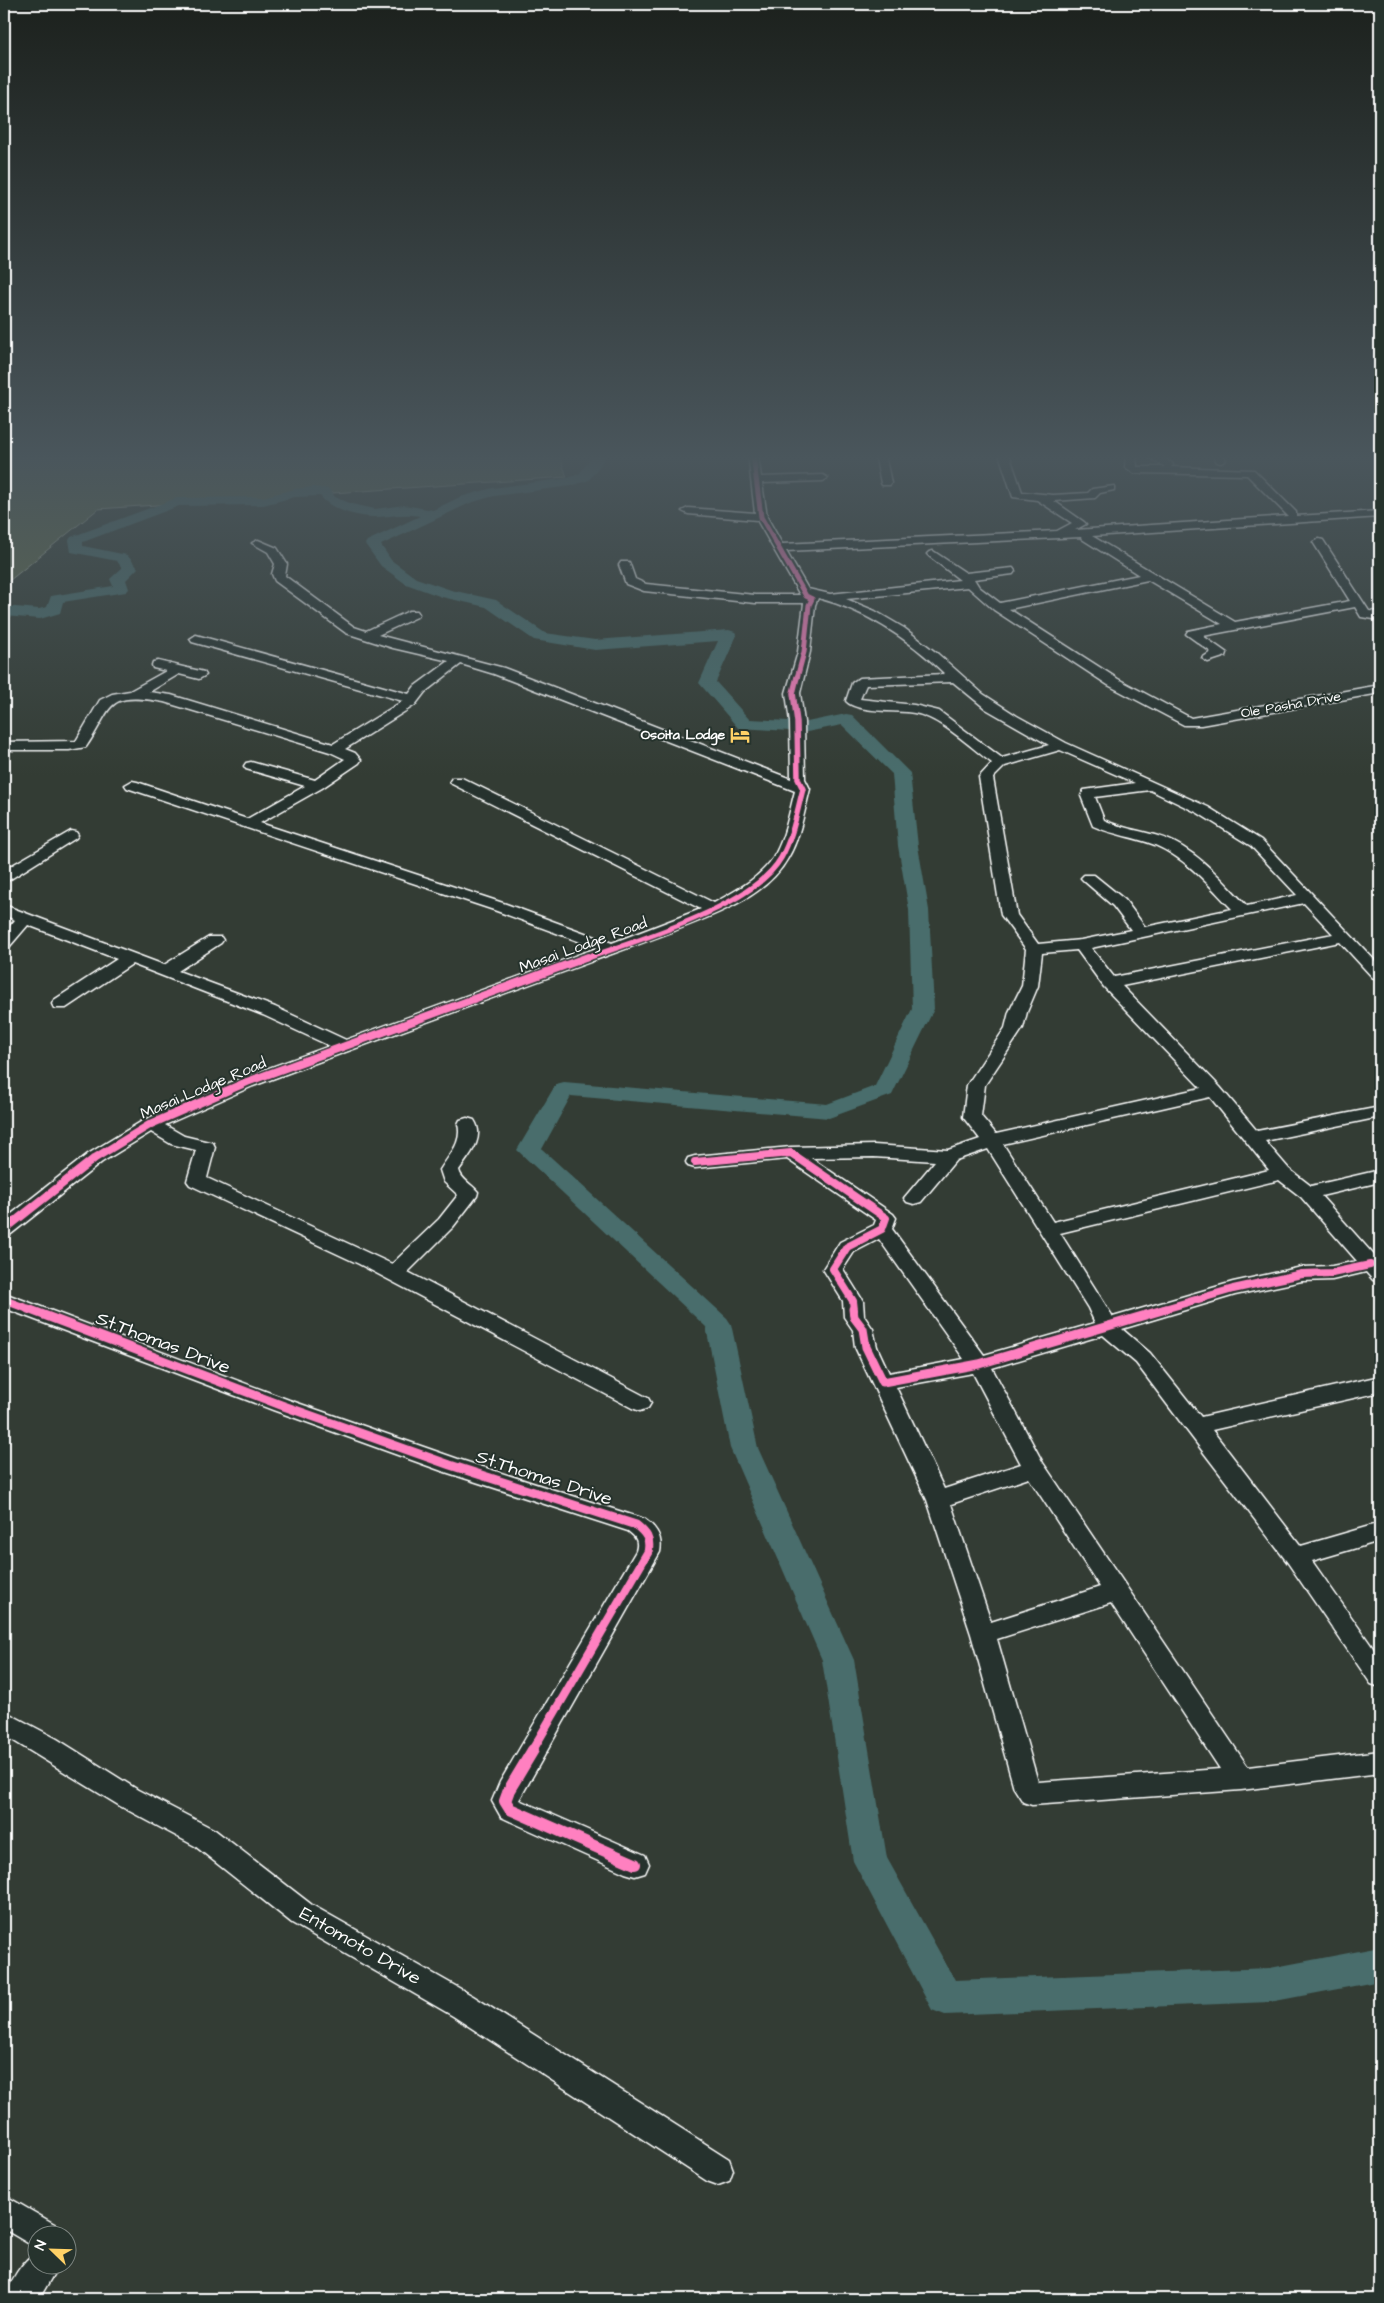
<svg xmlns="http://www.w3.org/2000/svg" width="1384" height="2303" viewBox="0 0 1384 2303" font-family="'Architects Daughter',sans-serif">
<rect width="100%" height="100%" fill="#333c34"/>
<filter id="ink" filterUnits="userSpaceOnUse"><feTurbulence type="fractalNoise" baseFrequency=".02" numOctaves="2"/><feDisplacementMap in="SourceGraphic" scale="10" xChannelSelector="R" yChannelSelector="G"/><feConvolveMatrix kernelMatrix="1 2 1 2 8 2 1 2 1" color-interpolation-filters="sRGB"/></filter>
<g filter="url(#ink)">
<path fill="#5e6b4c" stroke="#aeb5a6" d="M4 454H559L567 477 98 509 4 585Z"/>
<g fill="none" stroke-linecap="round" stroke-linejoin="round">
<path fill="#486d6c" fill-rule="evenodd" d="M594 454H608L589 480 571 486 494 496 470 503 381 545 391 560 416 578 451 590 496 600 545 633 595 640 729 630 735 632 737 635 716 682 749 719 807 722 846 714 852 715 910 773 918 846 929 910 934 1009 892 1095 829 1118 571 1096 542 1149 727 1318 731 1324 758 1448 854 1660 887 1858 955 1980 1270 1968 1380 1947V1981L1270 2002 945 2015 932 2010 853 1861 822 1660 730 1448 706 1327 517 1150 556 1084 564 1082 827 1104 875 1086 912 1009 909 910 898 846 892 774 842 725 807 732 738 728 699 683 718 641 595 650 534 640 486 607 442 597 406 584 381 566 365 544 367 541 420 516C404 513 392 516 377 517 359 518 331 510 320 496L295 497 263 505 179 506 83 542V546L127 555 138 568 126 580 129 589 126 592 63 602 60 613 40 619 4 616V606L39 609 47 607 51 596 113 586 110 579 122 568 117 561 71 552 69 540 71 537 177 498 263 497 295 489 313 487 329 489 335 497 352 504 375 509 404 505 433 510 460 497 493 488 568 478 579 474Z"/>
<defs>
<g id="minor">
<path d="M748 454H758L761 477 823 475 828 478 823 481 762 483 767 517 782 544 1057 531 1072 523 1037 500 1013 497 999 454H1009L1022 492 1053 495 1088 493 1092 489 1114 486V490L1100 493 1095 498 1054 501 1084 522 1086 524 1075 530 1288 516 1247 475 1134 473 1125 467 1126 454H1136L1137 467H1165L1144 454H1156L1172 463 1173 465 1171 467 1254 470 1296 512V516L1380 511V517L1092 536 1235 622 1350 601 1313 542 1319 539 1323 540 1369 611 1380 612V620L1361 617 1355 607 1203 636 1227 653 1226 656 1208 662 1202 658 1211 652 1186 634 1188 631 1222 624 1148 580 1009 609 1118 679 1191 718 1380 685V693L1201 725H1184L1108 685 994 610 968 587 846 599 875 611 904 628 938 654 983 694 1017 716 1066 743 1208 807 1261 840 1380 966V980L1374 979 1340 942 1122 986 1220 1087 1257 1131 1380 1107V1117L1265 1141 1289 1169 1311 1186 1380 1170V1182L1321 1196 1380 1262V1282L1373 1280 1366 1272 1332 1280 1302 1281 1235 1295 1122 1329 1150 1353 1201 1417 1380 1376V1392L1212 1430 1301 1546 1380 1523V1541L1312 1561 1380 1658V1687L1371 1684 1288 1563 1188 1432 1136 1363 1103 1335 992 1368 1043 1463 1248 1767 1380 1751V1773L1241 1790 1032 1805 1023 1802 1014 1788 971 1634 927 1500 855 1347 853 1330 844 1317 843 1301 823 1269 840 1242 874 1225 876 1220 787 1159 695 1168 688 1166 686 1162 688 1158 695 1156 791 1147 874 1145 948 1150 980 1139 963 1117 967 1085 1005 1028 1009 1012 1022 986 1026 949 1001 915 979 777 992 763C970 747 940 717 914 713 898 710 856 713 846 701L852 683 859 678 945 674C909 639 867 611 818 598L815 605 810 652 800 693 804 722 805 779 810 789C804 812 800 838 788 858 766 898 713 915 674 931L253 1086 165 1125 184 1136 213 1143 215 1147 207 1178 392 1264 439 1219 458 1195 444 1182 440 1170C449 1155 463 1143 458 1124L460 1120 467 1118 474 1120C486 1138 469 1156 459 1170 461 1180 472 1184 478 1192L477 1196 453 1227 408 1272 648 1398 651 1403 648 1408 640 1411 632 1408 359 1264 190 1185 187 1181 196 1150 171 1144 151 1132 102 1162 11 1234 4 1236V1220L88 1154 144 1120 241 1078 330 1046 263 1015 132 964 66 1008H54L52 1004 54 1000 117 959 28 925 10 946 4 948V933L15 920 4 915V905L164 965 209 937H221L223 940 221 943 178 971 275 1007 346 1040 597 948 494 910 127 788 125 785 132 781 137 782 247 819 305 786 246 769 244 766 246 763 251 762 315 780 345 759 330 752 164 702C104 691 114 706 86 747L69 750H4V742L76 741 100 700 112 694 130 691 166 671 153 668 152 665 153 662 158 661 204 672 206 675 199 679 179 674 149 692 171 695 333 744 403 701 192 642 190 639 196 635 409 694 415 686 449 661 393 648 346 633 275 581 272 574 275 564 268 552 252 543 258 540 277 548 287 564 285 576 354 627 366 631 409 611H417L419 614 417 617 378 635 504 668 791 779 790 722 786 693 798 652 804 603H755L644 591 626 584 619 565 621 562H629L635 579 646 584 755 595H800L757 520 688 514 682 511 688 508 755 513ZM1081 537 1082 539 1139 575 1000 603 979 587 974 579 1013 574 1015 571 1013 568 966 573 933 551 929 552 927 554 929 556 960 580 830 594 808 589 786 551ZM461 664 494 674 795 791C789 813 785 839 773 858 759 879 735 891 714 903L462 778H452L450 781 452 784 701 909 612 943 506 904 260 823 322 788 359 763 361 760 355 753 345 749 415 705 425 692ZM953 682 986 709 1049 745 1002 758 939 711 914 705 860 699 866 685ZM1060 750 1135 783 1084 790 1081 796 1093 826C1113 835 1135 837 1155 845 1187 859 1209 885 1232 909L1145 927 1125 900 1094 875H1084L1081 878 1084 881 1113 906 1131 930 1081 940 1038 944 1017 915 993 778 1005 766ZM1150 790 1198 813 1251 846 1297 895 1247 906C1222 880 1198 851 1164 838 1144 831 1123 829 1104 820L1095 797ZM1304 903 1333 934 1114 977 1091 948ZM1077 950 1104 987 1201 1088 996 1134 981 1116 985 1085 1023 1028 1027 1012 1038 986 1042 953ZM1210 1097 1269 1170 1053 1222 1003 1144ZM988 1149 1088 1308 1095 1323 984 1355 892 1229 896 1218 893 1214 811 1158 874 1157 935 1161 904 1198 907 1202 914 1204 921 1202 956 1160ZM1279 1180 1301 1197 1357 1261 1332 1266 1302 1267 1233 1282 1113 1317 1060 1233ZM879 1239 964 1359 889 1373 877 1347 873 1329 864 1316 863 1301 843 1269 854 1252ZM973 1373 1021 1464 944 1489 896 1387ZM1029 1478 1100 1587 991 1622 951 1504ZM1111 1603 1220 1769 1038 1782 997 1639Z"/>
<path d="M875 454H885L891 483 890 485H882L881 483Z"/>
<path d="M1212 454H1222L1226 460 1221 463 1217 462Z"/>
<path d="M71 831 76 832 78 835 76 838 9 880 4 882V870Z"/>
<path d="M4 1293 289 1400 458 1459 644 1519C656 1527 663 1537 660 1552L519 1800 645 1855 649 1864 645 1873 635 1876 625 1873 501 1817 492 1801 500 1782 636 1551C639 1541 636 1537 628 1531L442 1471 273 1410 4 1308Z"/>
<path d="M4 1711 57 1739 138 1790 215 1830 312 1905 473 1996 729 2159 733 2170 729 2181 718 2185 707 2181 453 2016 292 1923 195 1846 120 1806 4 1735Z"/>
<path d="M4 2195 56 2225 61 2236H38V2249L4 2229Z"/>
<path d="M38 2252V2266H58L39 2299H4C9 2284 23 2258 38 2252Z"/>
</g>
</defs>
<use href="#minor" stroke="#fff" stroke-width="3"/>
<use href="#minor" fill="#26332d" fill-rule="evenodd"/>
<defs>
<path id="cycleway-far4" d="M753 454 761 517 806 596 812 599 809 605 804 652 797 678"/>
<path id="cycleway-far3" d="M585 959C637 940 753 907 781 858 793 837 797 811 803 789L798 779 797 722 793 693 797 677"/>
<g id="cycleway-far2">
<path d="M695 1162 791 1153 886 1218 882 1229 847 1247 833 1269 853 1301 854 1310"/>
<path d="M4 1230 95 1158 151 1124 247 1082 588 957"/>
<path d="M4 1300 31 1310"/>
<path d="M1161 1310 1233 1289 1302 1274 1332 1273 1370 1265"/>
</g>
<g id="cycleway-far1">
<path d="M28 1309 281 1405 450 1465 636 1525C646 1533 651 1539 648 1552L532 1751"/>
<path d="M853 1309 854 1317 863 1329 866 1347 883 1382 979 1364 1166 1309"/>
</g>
<path id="cycleway" d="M533 1750 509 1790 505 1801 510 1809 635 1864"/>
</defs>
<use href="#cycleway-far4" stroke="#26332d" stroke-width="7"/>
<use href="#cycleway-far3" stroke="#26332d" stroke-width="8"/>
<use href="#cycleway-far2" stroke="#26332d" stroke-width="11"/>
<use href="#cycleway-far1" stroke="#26332d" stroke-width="12"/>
<use href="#cycleway" stroke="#26332d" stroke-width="15"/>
<use href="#cycleway-far4" stroke="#ff80c0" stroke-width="5"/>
<use href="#cycleway-far3" stroke="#ff80c0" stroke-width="5.5"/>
<use href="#cycleway-far2" stroke="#ff80c0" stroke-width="8"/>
<use href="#cycleway-far1" stroke="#ff80c0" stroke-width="9"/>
<use href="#cycleway" stroke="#ff80c0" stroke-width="12"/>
</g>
</g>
<linearGradient id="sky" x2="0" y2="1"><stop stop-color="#1c211d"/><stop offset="0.59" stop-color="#4a565c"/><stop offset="1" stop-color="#4a565c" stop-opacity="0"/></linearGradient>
<rect width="1384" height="776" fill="url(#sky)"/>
<defs>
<symbol id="hotel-bare" viewBox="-9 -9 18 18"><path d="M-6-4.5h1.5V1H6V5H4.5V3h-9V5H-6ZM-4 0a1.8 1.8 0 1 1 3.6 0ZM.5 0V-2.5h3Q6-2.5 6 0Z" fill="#ffd166" stroke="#26332d" stroke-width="2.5" paint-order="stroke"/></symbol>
</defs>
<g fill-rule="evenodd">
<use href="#hotel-bare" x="726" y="721" width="28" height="28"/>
</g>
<g text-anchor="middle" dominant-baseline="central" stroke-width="4" stroke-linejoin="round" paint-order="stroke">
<g font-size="14" fill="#fff" stroke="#26332d">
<text transform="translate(1291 705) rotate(-10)">Ole Pasha Drive</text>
</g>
<g font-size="14" font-weight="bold" fill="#fff" stroke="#26332d" text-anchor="end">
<text x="725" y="735">Osoita Lodge</text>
</g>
<g font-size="16" fill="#fff" stroke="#26332d">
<text transform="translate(583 945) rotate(-20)">Masai Lodge Road</text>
<text transform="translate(203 1088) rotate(-23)">Masai Lodge Road</text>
</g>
<g font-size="19" fill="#fff" stroke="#26332d">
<text transform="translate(163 1343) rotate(21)">St.Thomas Drive</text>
<text transform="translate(544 1478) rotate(18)">St.Thomas Drive</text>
<text transform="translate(360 1946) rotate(30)">Entomoto Drive</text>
</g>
</g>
<rect width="1384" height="2303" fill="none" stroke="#26332d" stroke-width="20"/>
<rect x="10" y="10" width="1364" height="2283" fill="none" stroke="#fff" stroke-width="2" filter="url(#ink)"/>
<g transform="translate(52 2250) rotate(293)"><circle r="24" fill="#26332d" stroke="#7d8581"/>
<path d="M0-4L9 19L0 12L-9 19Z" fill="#ffd166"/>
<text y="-8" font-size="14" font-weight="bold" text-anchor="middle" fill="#ffffff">N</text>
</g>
</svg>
